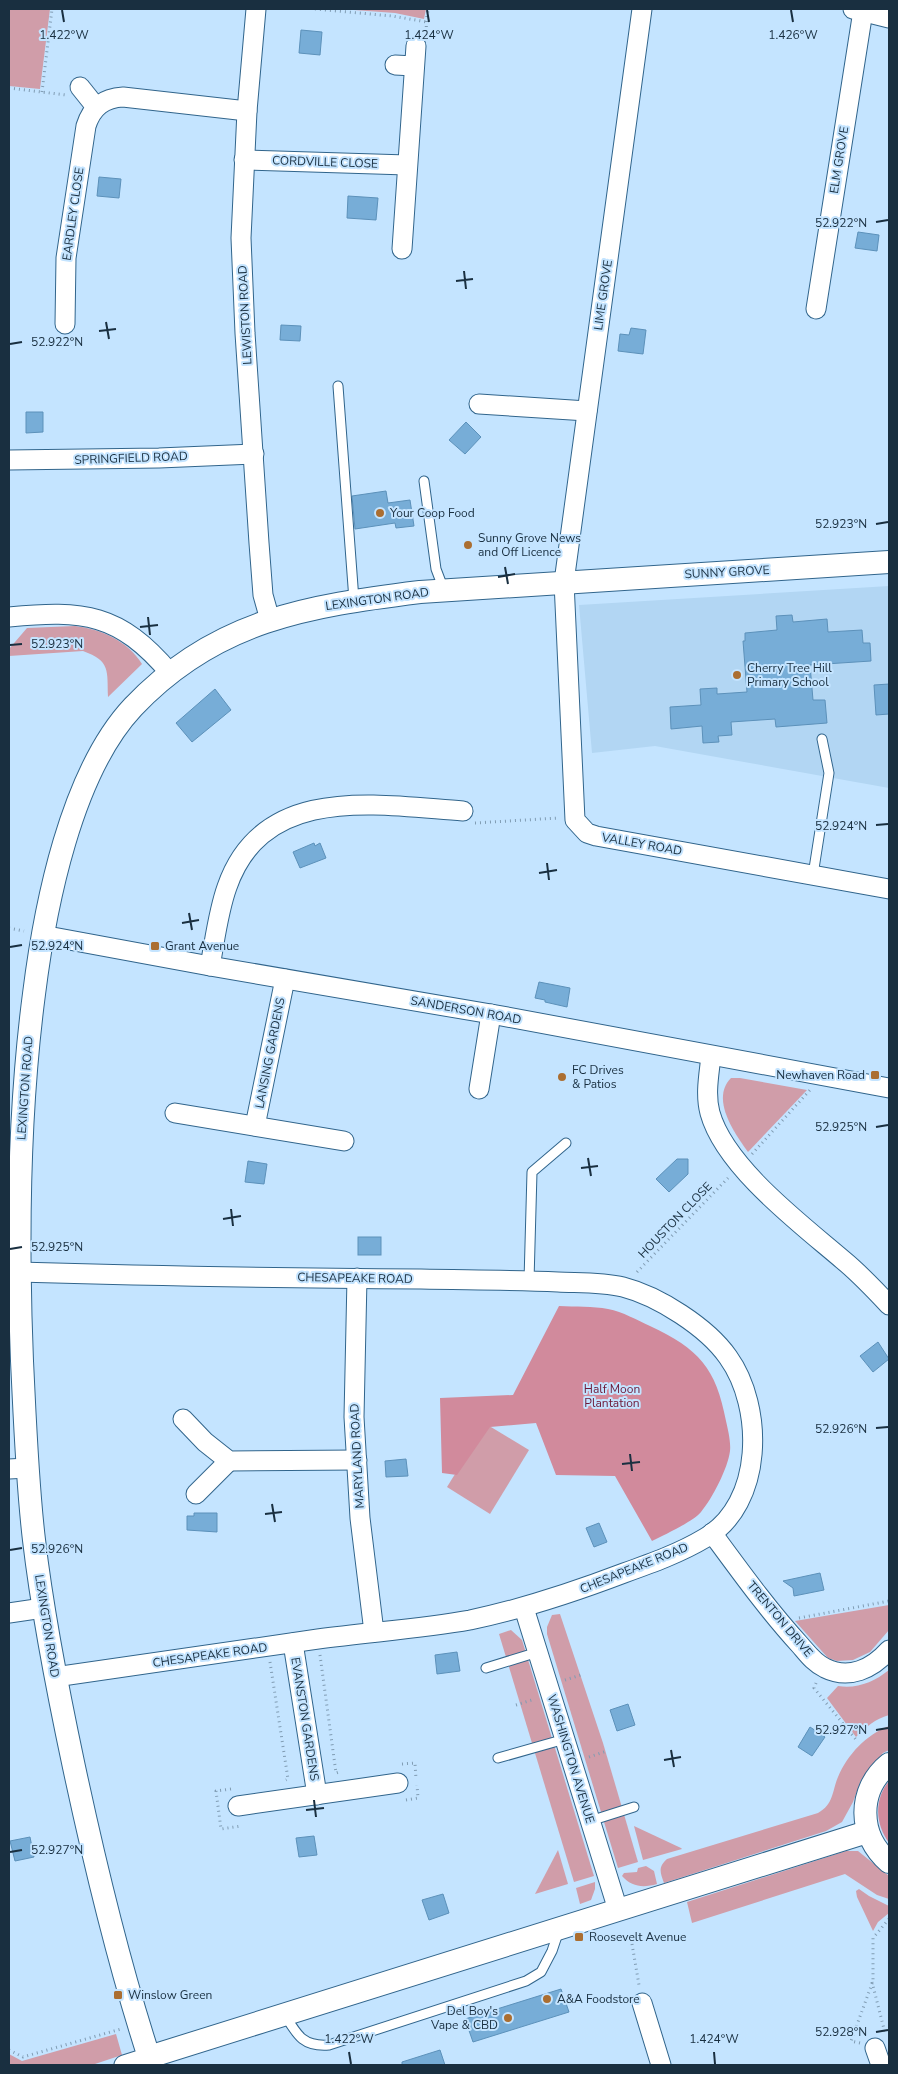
<svg xmlns="http://www.w3.org/2000/svg" width="898" height="2074" viewBox="0 0 898 2074" font-family="'Nunito Sans',sans-serif">
<rect width="100%" height="100%" fill="#c4e4ff"/>
<path fill="#b2d6f3" d="M889 586V788L655 746 592 753 579 605Z"/>
<g fill="#d09da9">
<path d="M9 9H50L40 89 9 86Z"/>
<path d="M340 9H426L424 19 395 13Z"/>
<path d="M75 626C101 629 128 641 142 664L108 697C107 671 111 661 83 651L9 656V649L27 628Z"/>
<path d="M731 1078H740L807 1090 748 1152C735 1134 710 1099 731 1078Z"/>
<path d="M486 1424 529 1450 490 1514 447 1487Z"/>
<path d="M889 1605V1630L870 1652 853 1660 837 1661 828 1658 795 1621Z"/>
<path d="M560 1614 603 1743 638 1862 618 1868 547 1634V1627L552 1615Z"/>
<path d="M511 1630 522 1640 594 1876 574 1882 499 1634Z"/>
<path d="M889 1670V1715C875 1719 866 1727 856 1737L827 1698 838 1686C857 1689 874 1682 889 1670Z"/>
<path d="M889 1726V1750L883 1753 861 1780 853 1802 842 1822 826 1831 664 1883C660 1872 658 1867 667 1859L818 1813C834 1804 832 1791 838 1777 848 1754 866 1735 889 1726Z"/>
<path d="M634 1826 681 1848 682 1849 643 1860Z"/>
<path d="M558 1850 568 1884 535 1894Z"/>
<path d="M846 1851H858L889 1876V1899L877 1895 845 1874 692 1923 687 1902Z"/>
<path d="M646 1866 654 1871 657 1884C643 1888 632 1887 622 1876L624 1873 637 1872 638 1868Z"/>
<path d="M595 1882V1889L591 1900 580 1904 576 1888Z"/>
<path d="M859 1889 869 1896 889 1906V1913L878 1922 873 1931 857 1897 856 1891Z"/>
<path d="M116 2034 122 2055 92 2065H9V2054L22 2061Z"/>
</g>
<g fill="#d18a9c">
<path d="M559 1306C575 1307 593 1306 608 1309 623 1312 637 1320 650 1326 699 1349 716 1368 726 1421 728 1430 731 1442 730 1451 728 1468 712 1499 701 1512 694 1521 664 1535 652 1541L615 1476 556 1475 536 1423 490 1427 457 1475 442 1473 440 1398 513 1395Z"/>
<path d="M889 1781V1843C875 1824 874 1799 889 1781Z"/>
</g>
<g fill="#77add7" stroke="#5c91ba">
<path d="M301 30 322 32 320 55 299 53Z"/>
<path d="M99 177 121 179 119 198 97 196Z"/>
<path d="M348 196 378 198 376 220 347 218Z"/>
<path d="M858 232 879 235 877 251 855 248Z"/>
<path d="M281 325 301 326 300 341 280 340Z"/>
<path d="M631 328 646 330 643 354 618 351 620 334 629 335Z"/>
<path d="M26 412H43V432L26 433Z"/>
<path d="M466 422 481 437 465 454 449 440Z"/>
<path d="M386 491 388 503 410 500 414 526 396 528 395 523 355 529 352 496Z"/>
<path d="M792 615 793 622 827 619 828 632 862 630 863 643H870L871 661 810 665 813 700H825L827 723 776 727 775 719 731 722 732 735 718 736 719 742 703 743 702 726 671 729 670 707 701 705 700 689 717 688V694L747 692 743 641H745V633L777 630 776 616Z"/>
<path d="M889 684V714L876 715 874 685Z"/>
<path d="M215 689 231 710 192 742 176 723Z"/>
<path d="M314 843 315 846 320 843 326 858 300 868 293 852Z"/>
<path d="M539 982 570 988 567 1007 545 1002V1000L535 998Z"/>
<path d="M677 1159H688V1174L669 1192 656 1179Z"/>
<path d="M248 1161 267 1164 264 1184 245 1182Z"/>
<rect x="358" y="1237" width="23" height="18"/>
<path d="M878 1342 889 1359 873 1372 860 1356Z"/>
<path d="M406 1459 408 1476 386 1477 385 1461Z"/>
<path d="M194 1513H217V1532L187 1530V1516H194Z"/>
<path d="M599 1523 607 1542 594 1547 586 1528Z"/>
<path d="M820 1573 824 1590 794 1596 793 1588 783 1581Z"/>
<path d="M457 1652 460 1671 437 1674 435 1655Z"/>
<path d="M628 1704 635 1725 617 1731 610 1710Z"/>
<path d="M810 1727 825 1737 812 1756 798 1747Z"/>
<path d="M314 1836 317 1855 299 1857 296 1838Z"/>
<path d="M30 1837 34 1857 15 1861 10 1841Z"/>
<path d="M443 1894 449 1913 429 1920 422 1900Z"/>
<path d="M561 1989 569 2012 473 2042 465 2019Z"/>
<path d="M440 2050 445 2065H402V2062Z"/>
</g>
<g fill="none" stroke-linecap="round" stroke-linejoin="round">
<defs>
<g id="service">
<path d="M338 386 354 600"/>
<path d="M424 481 436 569 444 590"/>
<path d="M813 875 829 773 822 739"/>
<path d="M529 1281 532 1172 566 1143"/>
<path d="M486 1668 538 1652"/>
<path d="M498 1758 565 1739"/>
<path d="M590 1821 634 1807"/>
<path d="M285 2015C297 2035 303 2047 329 2045L526 1981 541 1972 552 1951 559 1930"/>
</g>
<g id="minor">
<path d="M256 9 247 111 241 238 245 333 259 543 263 595 270 620"/>
<path d="M642 9 564 582 575 820 587 833 596 836 889 889"/>
<path d="M853 9 889 18"/>
<path d="M395 65 414 66"/>
<path d="M80 87 96 107"/>
<path d="M244 160 407 165"/>
<path d="M402 249 416 46"/>
<path d="M816 309 863 11"/>
<path d="M65 324 66 258 86 126C92 107 104 98 123 97L247 111"/>
<path d="M479 404 587 411"/>
<path d="M9 460 159 458 254 454"/>
<path d="M9 617C84 610 119 613 170 673"/>
<path d="M42 935 210 966 491 1014 889 1088"/>
<path d="M210 966C215 940 218 912 227 887 263 783 377 805 463 811"/>
<path d="M711 1056C709 1075 705 1094 710 1113 725 1167 801 1224 843 1260 860 1274 875 1290 889 1305"/>
<path d="M479 1089 491 1014"/>
<path d="M175 1113 344 1141"/>
<path d="M255 1126 285 979"/>
<path d="M18 1272C153 1276 287 1278 421 1279 467 1280 513 1280 558 1282 579 1283 602 1282 623 1287 658 1296 707 1327 728 1357 764 1407 764 1504 705 1538 680 1553 652 1563 624 1573 574 1592 523 1609 470 1620 420 1629 369 1632 318 1639 231 1651 143 1664 55 1677"/>
<path d="M357 1278 354 1417 360 1518 374 1632"/>
<path d="M183 1419 205 1442 229 1461 357 1460"/>
<path d="M9 1469 27 1468"/>
<path d="M196 1494 229 1461"/>
<path d="M712 1533C740 1571 768 1610 800 1645 807 1653 814 1663 825 1668 849 1680 872 1669 889 1650"/>
<path d="M524 1608 618 1910"/>
<path d="M9 1613 43 1608"/>
<path d="M293 1643 317 1795"/>
<path d="M238 1806 398 1783"/>
<path d="M642 2003 661 2065"/>
<path d="M875 2048 881 2065"/>
<path d="M124 2065 149 2057 151 2065"/>
</g>
<g id="tertiary">
<path d="M889 1764C857 1790 858 1836 889 1862"/>
<path d="M867 1832 149 2057C118 1962 95 1865 74 1767 58 1692 43 1617 34 1540 27 1481 25 1421 22 1361 17 1238 18 1116 34 994 45 906 71 773 133 707 215 620 308 606 420 592L889 562"/>
</g>
</defs>
<use href="#service" stroke="#31658c" stroke-width="11"/>
<use href="#minor" stroke="#31658c" stroke-width="21"/>
<use href="#tertiary" stroke="#31658c" stroke-width="24"/>
<g stroke="#809cb3" stroke-width="3" stroke-dasharray="1 4" stroke-linecap="butt">
<path d="M315 9 392 16 427 22"/>
<path d="M426 32 427 14 429 9"/>
<path d="M9 88 66 95"/>
<path d="M42 92 52 9"/>
<path d="M475 823 558 818"/>
<path d="M9 928 24 931"/>
<path d="M752 1154 810 1090"/>
<path d="M637 1272 728 1178"/>
<path d="M799 1618 889 1601"/>
<path d="M320 1655 336 1773 339 1772"/>
<path d="M270 1662 288 1779 286 1780"/>
<path d="M565 1680 584 1674"/>
<path d="M816 1683 814 1688 858 1742"/>
<path d="M516 1705 535 1699"/>
<path d="M589 1757 607 1751"/>
<path d="M402 1764 415 1763 416 1779"/>
<path d="M231 1789 216 1791 221 1829 241 1826"/>
<path d="M406 1800 418 1798 417 1785"/>
<path d="M632 1944 639 1985"/>
<path d="M872 1982 884 2029 883 2032"/>
<path d="M860 2043 851 2041 873 1981V1938L889 1919"/>
<path d="M9 2050 23 2057 121 2029"/>
</g>
<use href="#service" stroke="#fff" stroke-width="9"/>
<use href="#minor" stroke="#fff" stroke-width="19"/>
<use href="#tertiary" stroke="#fff" stroke-width="22"/>
</g>
<path fill="none" stroke="#192f40" stroke-width="2" d="M62 10 64 22M427 10 429 22M791 10 793 22M876 222 888 220M464 271 466 289M456 281 473 279M106 322 109 339M99 331 116 329M10 344 22 342M876 524 888 522M505 567 508 584M498 577 515 574M148 617 150 635M140 627 158 625M10 645 22 644M876 825 888 824M547 863 549 880M539 873 557 870M189 913 192 930M182 923 199 920M10 947 22 945M876 1127 888 1125M588 1158 591 1176M581 1168 598 1166M231 1209 233 1226M223 1219 241 1216M10 1249 22 1247M876 1428 888 1427M630 1454 632 1471M622 1464 640 1462M272 1504 275 1522M265 1514 282 1512M10 1550 22 1548M876 1730 888 1728M671 1750 674 1767M664 1760 681 1757M314 1800 316 1817M306 1810 324 1808M10 1852 22 1850M876 2032 888 2030M349 2052 351 2064M714 2052 715 2064"/>
<g fill="#ab6e31" stroke="#c4e4ff" stroke-width="2">
<circle cx="380" cy="513" r="5"/>
<circle cx="468" cy="545" r="5"/>
<circle cx="737" cy="675" r="5"/>
<rect x="150" y="941" width="10" height="10" rx="2.5"/>
<rect x="870" y="1070" width="10" height="10" rx="2.5"/>
<circle cx="562" cy="1077" r="5"/>
<rect x="574" y="1932" width="10" height="10" rx="2.5"/>
<rect x="113" y="1990" width="10" height="10" rx="2.5"/>
<circle cx="547" cy="1999" r="5"/>
<circle cx="508" cy="2018" r="5"/>
</g>
<g text-anchor="middle" dominant-baseline="central" stroke-width="4" stroke-linejoin="round" paint-order="stroke">
<g font-size="12" fill="#192f40" stroke="#c4e4ff">
<text transform="translate(839 160) rotate(-81)">ELM GROVE</text>
<text transform="translate(325 162) rotate(2)">CORDVILLE CLOSE</text>
<text transform="translate(73 214) rotate(-82)">EARDLEY CLOSE</text>
<text transform="translate(603 295) rotate(-82)">LIME GROVE</text>
<text transform="translate(245 315) rotate(-93)">LEWISTON ROAD</text>
<text transform="translate(131 458) rotate(-2)">SPRINGFIELD ROAD</text>
<text transform="translate(727 572) rotate(-3)">SUNNY GROVE</text>
<text transform="translate(377 599) rotate(-8)">LEXINGTON ROAD</text>
<text transform="translate(642 844) rotate(10)">VALLEY ROAD</text>
<text transform="translate(466 1010) rotate(10)">SANDERSON ROAD</text>
<text transform="translate(270 1053) rotate(-79)">LANSING GARDENS</text>
<text transform="translate(25 1088) rotate(-86)">LEXINGTON ROAD</text>
<text transform="translate(675 1220) rotate(-46)">HOUSTON CLOSE</text>
<text transform="translate(355 1278) rotate(1)">CHESAPEAKE ROAD</text>
<text transform="translate(357 1456) rotate(-93)">MARYLAND ROAD</text>
<text transform="translate(634 1568) rotate(-22)">CHESAPEAKE ROAD</text>
<text transform="translate(780 1619) rotate(50)">TRENTON DRIVE</text>
<text transform="translate(47 1626) rotate(81)">LEXINGTON ROAD</text>
<text transform="translate(210 1655) rotate(-8)">CHESAPEAKE ROAD</text>
<text transform="translate(305 1719) rotate(81)">EVANSTON GARDENS</text>
<text transform="translate(571 1759) rotate(73)">WASHINGTON AVENUE</text>
</g>
<g font-size="12" fill="#192f40" stroke="#c4e4ff" text-anchor="start">
<text x="390" y="513">Your Coop Food</text>
<text x="478" y="538">Sunny Grove News<tspan x="478" dy="14">and Off Licence</tspan></text>
<text x="747" y="668">Cherry Tree Hill<tspan x="747" dy="14">Primary School</tspan></text>
<text x="165" y="946">Grant Avenue</text>
<text x="572" y="1070">FC Drives<tspan x="572" dy="14">&amp; Patios</tspan></text>
<text x="865" y="1075" text-anchor="end">Newhaven Road</text>
<text x="589" y="1937">Roosevelt Avenue</text>
<text x="128" y="1995">Winslow Green</text>
<text x="557" y="1999">A&amp;A Foodstore</text>
<text x="498" y="2011" text-anchor="end">Del Boy's<tspan x="498" dy="14">Vape &amp; CBD</tspan></text>
</g>
<g font-size="12" fill="#6c1737" stroke="#c4e4ff">
<text x="612" y="1389">Half Moon<tspan x="612" dy="14">Plantation</tspan></text>
</g>
</g>
<g font-size="12" text-anchor="middle" fill="#192f40" stroke="#c4e4ff" stroke-width="4" stroke-linejoin="round" paint-order="stroke">
<text x="64" y="39">1.422°W</text>
<text x="429" y="39">1.424°W</text>
<text x="793" y="39">1.426°W</text>
<text x="841" y="227">52.922°N</text>
<text x="57" y="346">52.922°N</text>
<text x="841" y="528">52.923°N</text>
<text x="57" y="648">52.923°N</text>
<text x="841" y="830">52.924°N</text>
<text x="57" y="950">52.924°N</text>
<text x="841" y="1131">52.925°N</text>
<text x="57" y="1251">52.925°N</text>
<text x="841" y="1433">52.926°N</text>
<text x="57" y="1553">52.926°N</text>
<text x="841" y="1734">52.927°N</text>
<text x="57" y="1854">52.927°N</text>
<text x="841" y="2036">52.928°N</text>
<text x="349" y="2043">1.422°W</text>
<text x="714" y="2043">1.424°W</text>
</g>
<rect width="898" height="2074" fill="none" stroke="#192f40" stroke-width="20"/>
</svg>
